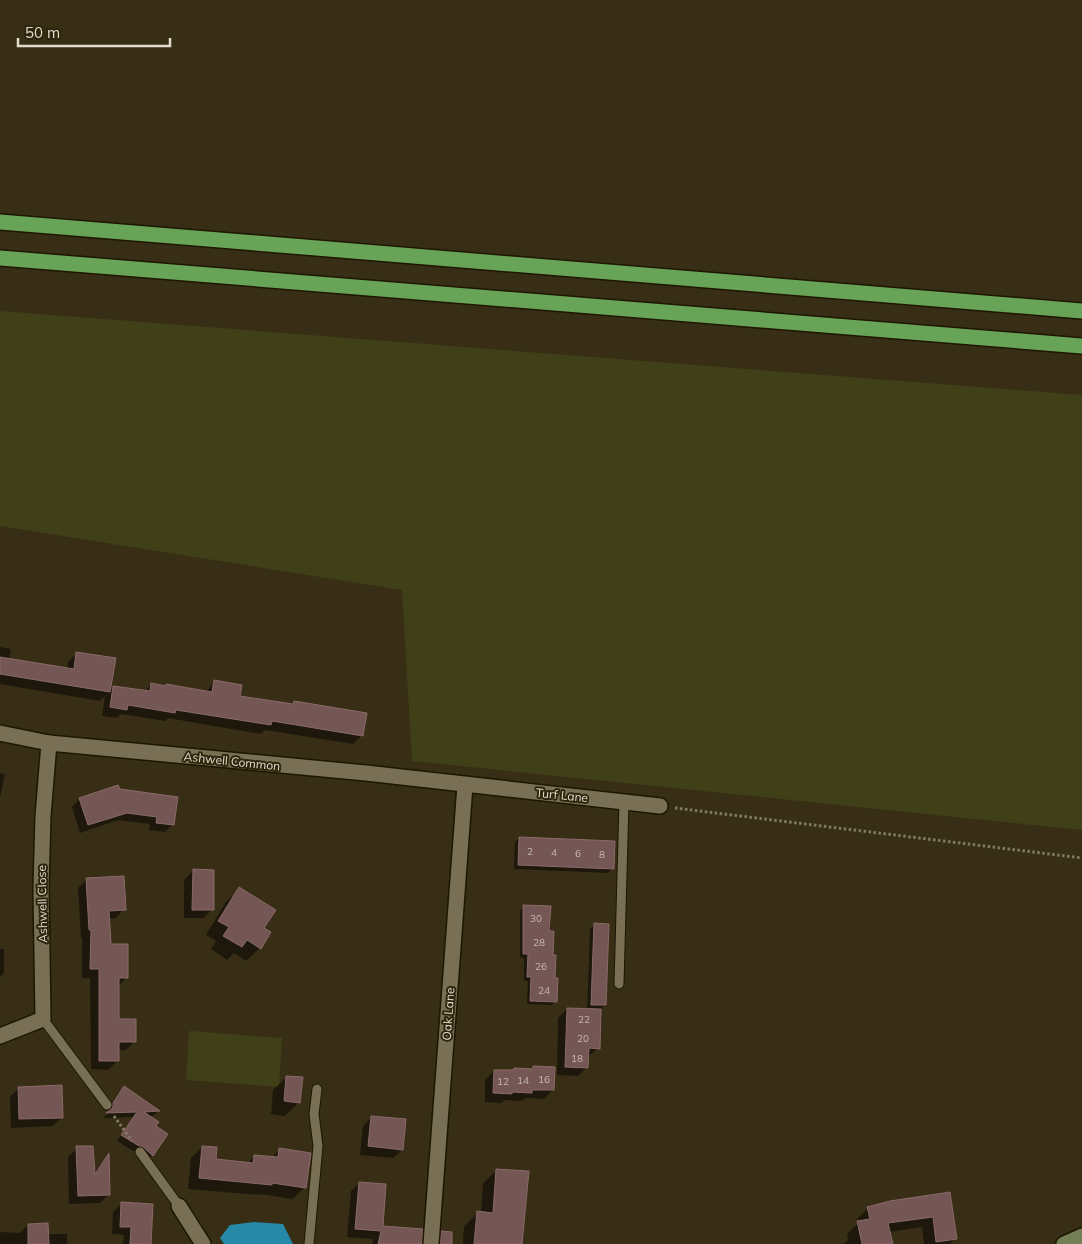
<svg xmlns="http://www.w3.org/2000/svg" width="1082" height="1244" viewBox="0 0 1082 1244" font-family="Mulish,sans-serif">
<rect width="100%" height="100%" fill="#382e16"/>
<g fill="#3f4017">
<path d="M0 311 1082 395V830L412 761 402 590 0 526Z"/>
<path d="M189 1031 282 1038 279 1087 186 1080Z"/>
</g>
<path fill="#2689a7" d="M254 1222 283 1224 293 1244H224L220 1238 230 1225Z"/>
<g fill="#0007">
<path d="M0 647 11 649 9 660 67 669 68 662 77 653 109 692 114 687 144 692 151 685 165 687 167 685 206 692 215 681 239 697 291 705 294 703 362 735 353 744 265 730 261 734 168 718 165 721 121 714 117 718 102 716 105 696 100 701 0 684Z"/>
<path d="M0 773 5 774 0 798Z"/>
<path d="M119 790 173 824 165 832 149 830 150 824 118 820 80 833 72 807 79 799Z"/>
<path d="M519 838 612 869 608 873 514 869 515 842Z"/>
<path d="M193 871 212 909 204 918H184V880Z"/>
<path d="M87 879 124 909 116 918 108 919 110 945 127 977 118 987V1020L135 1041 126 1050H118L117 1061 108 1070 91 1069 90 978H82V938H81L78 888Z"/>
<path d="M240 889 262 928 260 948 246 961 234 953 227 960 211 949 216 941 206 935 226 902Z"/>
<path d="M0 898V949H4V973L0 977Z"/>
<path d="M524 906 548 932 556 1001 552 1005 527 1004 528 981H524V958L520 957V911Z"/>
<path d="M594 925 605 1005 600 1009 598 1048 588 1057 587 1067 578 1076 557 1075 558 1018 567 1009 587 1010 590 929Z"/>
<path d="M534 1067 553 1090 544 1099 525 1098 522 1101 504 1100 502 1103 485 1102V1080L494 1071 531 1070Z"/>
<path d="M287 1077 299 1102 285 1116 271 1114 273 1090Z"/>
<path d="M19 1088 62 1117 53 1126 11 1128 10 1097Z"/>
<path d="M124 1088 158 1111 153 1116H149L154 1126 152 1155 147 1160 137 1152 133 1151 117 1141 133 1117 103 1118 107 1114V1110L118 1094Z"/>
<path d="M372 1117 402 1150 393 1158 360 1155 363 1126Z"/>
<path d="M202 1147 215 1160 248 1163 254 1156 271 1158 280 1149 304 1188 293 1199 260 1194 259 1195 188 1189 191 1158Z"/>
<path d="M77 1148 93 1174 108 1156 109 1194 100 1203 69 1204 68 1157Z"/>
<path d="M497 1170 521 1244H463L464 1226 478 1213H481L483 1183Z"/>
<path d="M359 1183 381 1228 420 1244H372L373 1239 347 1237 351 1191Z"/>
<path d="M949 1194 955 1238 950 1244H924L922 1227 889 1232 891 1244H844L848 1240 847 1234 858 1223 857 1219 868 1208Z"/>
<path d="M121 1204 149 1244H123L124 1235 112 1234 113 1212Z"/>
<path d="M28 1225 48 1234H67V1244H0V1232L20 1233Z"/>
</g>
<g fill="#745654" stroke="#8a6a69">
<path d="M76 652 116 658 110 692 0 674V657L74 669Z"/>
<path d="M214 680 242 685 240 696 293 704 294 701 367 713 363 736 272 721 271 725 176 710 175 713 128 705 127 710 110 707 113 686 150 691 151 683 166 686V684L212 692Z"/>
<path d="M118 785 120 789 178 797 174 825 156 823 157 817 127 813 88 825 79 798Z"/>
<path d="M519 837 615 841 614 869 518 865Z"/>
<path d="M193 869 214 870V910H192Z"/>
<path d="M124 876 126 910 109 911 111 944H128V978H119V1019H136V1042H119V1061H99V969H90L91 930H89L86 878Z"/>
<path d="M239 887 276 910 264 928 271 932 261 949 247 940 242 947 223 936 229 927 218 921Z"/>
<path d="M523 905 551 906 549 931H554L553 955H556L555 978H558L557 1002 530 1001 531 977H527L528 954H523Z"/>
<path d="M594 923 609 924 606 1005H591Z"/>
<path d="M567 1008 601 1009 600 1049 589 1048 588 1068 565 1067Z"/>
<path d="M533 1066 555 1067 554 1090H532V1093L512 1092V1094L493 1093 494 1070H513L514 1068 533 1069Z"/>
<path d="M286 1076 303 1077 300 1103 284 1101Z"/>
<path d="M62 1085 63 1118 19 1119 18 1087Z"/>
<path d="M124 1086 160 1111 144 1112 159 1122 156 1126 168 1134 153 1156 143 1147 139 1146 121 1135 137 1112 106 1113 112 1108 113 1103Z"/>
<path d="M371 1116 406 1119 403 1150 368 1146Z"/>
<path d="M76 1146H93L95 1174 109 1153 110 1195 78 1196Z"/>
<path d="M202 1146 217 1147 216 1159 253 1163 254 1155 278 1157 279 1148 311 1153 306 1188 272 1183V1185L199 1178Z"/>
<path d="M496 1169 529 1171 522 1244H474L477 1211 493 1213Z"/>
<path d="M359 1182 386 1184 383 1226 423 1229 422 1244H378L381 1231 355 1229Z"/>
<path d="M950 1192 957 1239 936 1242 933 1217 888 1223 893 1244H862L857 1221 870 1219 867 1207 890 1201Z"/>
<path d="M121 1202 153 1204 151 1244H130L131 1227H120Z"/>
<path d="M48 1223 49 1244H28V1224Z"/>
<path d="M441 1231 452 1232V1244H440Z"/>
</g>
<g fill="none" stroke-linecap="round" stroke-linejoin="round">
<defs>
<g id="lane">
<path d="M619 984 624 802"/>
<path d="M43 1019 107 1105"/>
<path d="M140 1152 179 1206"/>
<path d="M309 1244 318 1146 314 1114 317 1089"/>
</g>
<g id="street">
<path d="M0 733 49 743 366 773 660 806"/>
<path d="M0 1036 43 1019 41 888 43 816 49 743"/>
<path d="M179 1206 203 1244"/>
<path d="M431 1244 465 785"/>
</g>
<path id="secondary" d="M1064 1244 1082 1236"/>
<g id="highway">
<path d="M0 222 1082 311"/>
<path d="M0 258 1082 346"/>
</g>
</defs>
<use href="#lane" stroke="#1f1600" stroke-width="11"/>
<use href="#street" stroke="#1f1600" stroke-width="18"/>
<use href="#secondary" stroke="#1f1600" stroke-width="18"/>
<use href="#highway" stroke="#1f1600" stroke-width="18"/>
<g stroke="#817965" stroke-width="3" stroke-dasharray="2.5 2.5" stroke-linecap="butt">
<path d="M675 808 1082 858"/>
<path d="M114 1116 132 1141"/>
</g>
<use href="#lane" stroke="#796f54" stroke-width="9"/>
<use href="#street" stroke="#796f54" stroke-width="15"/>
<use href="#secondary" stroke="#747f55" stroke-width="15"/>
<use href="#highway" stroke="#68a458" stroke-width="15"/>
</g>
<g text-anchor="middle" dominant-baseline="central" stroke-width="4" stroke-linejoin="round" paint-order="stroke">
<g font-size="10" fill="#c6bab0">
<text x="530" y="851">2</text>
<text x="554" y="852">4</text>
<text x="578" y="853">6</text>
<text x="602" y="854">8</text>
<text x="536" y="918">30</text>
<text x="539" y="942">28</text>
<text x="541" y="966">26</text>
<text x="544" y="990">24</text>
<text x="584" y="1019">22</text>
<text x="583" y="1038">20</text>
<text x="577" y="1058">18</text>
<text x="544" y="1079">16</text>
<text x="523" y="1080">14</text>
<text x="503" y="1081">12</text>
</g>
<g font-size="12" fill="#e2dcce" stroke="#2d250c">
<text transform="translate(232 761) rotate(6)">Ashwell Common</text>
<text transform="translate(562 795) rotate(6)">Turf Lane</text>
<text transform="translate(42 904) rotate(-91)">Ashwell Close</text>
<text transform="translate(448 1014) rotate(-86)">Oak Lane</text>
</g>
</g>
<path d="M18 38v8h152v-8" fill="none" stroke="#e2dcce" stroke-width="2.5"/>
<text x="25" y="38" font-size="15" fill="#e2dcce" stroke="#2d250c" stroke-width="4" paint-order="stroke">50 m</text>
</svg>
